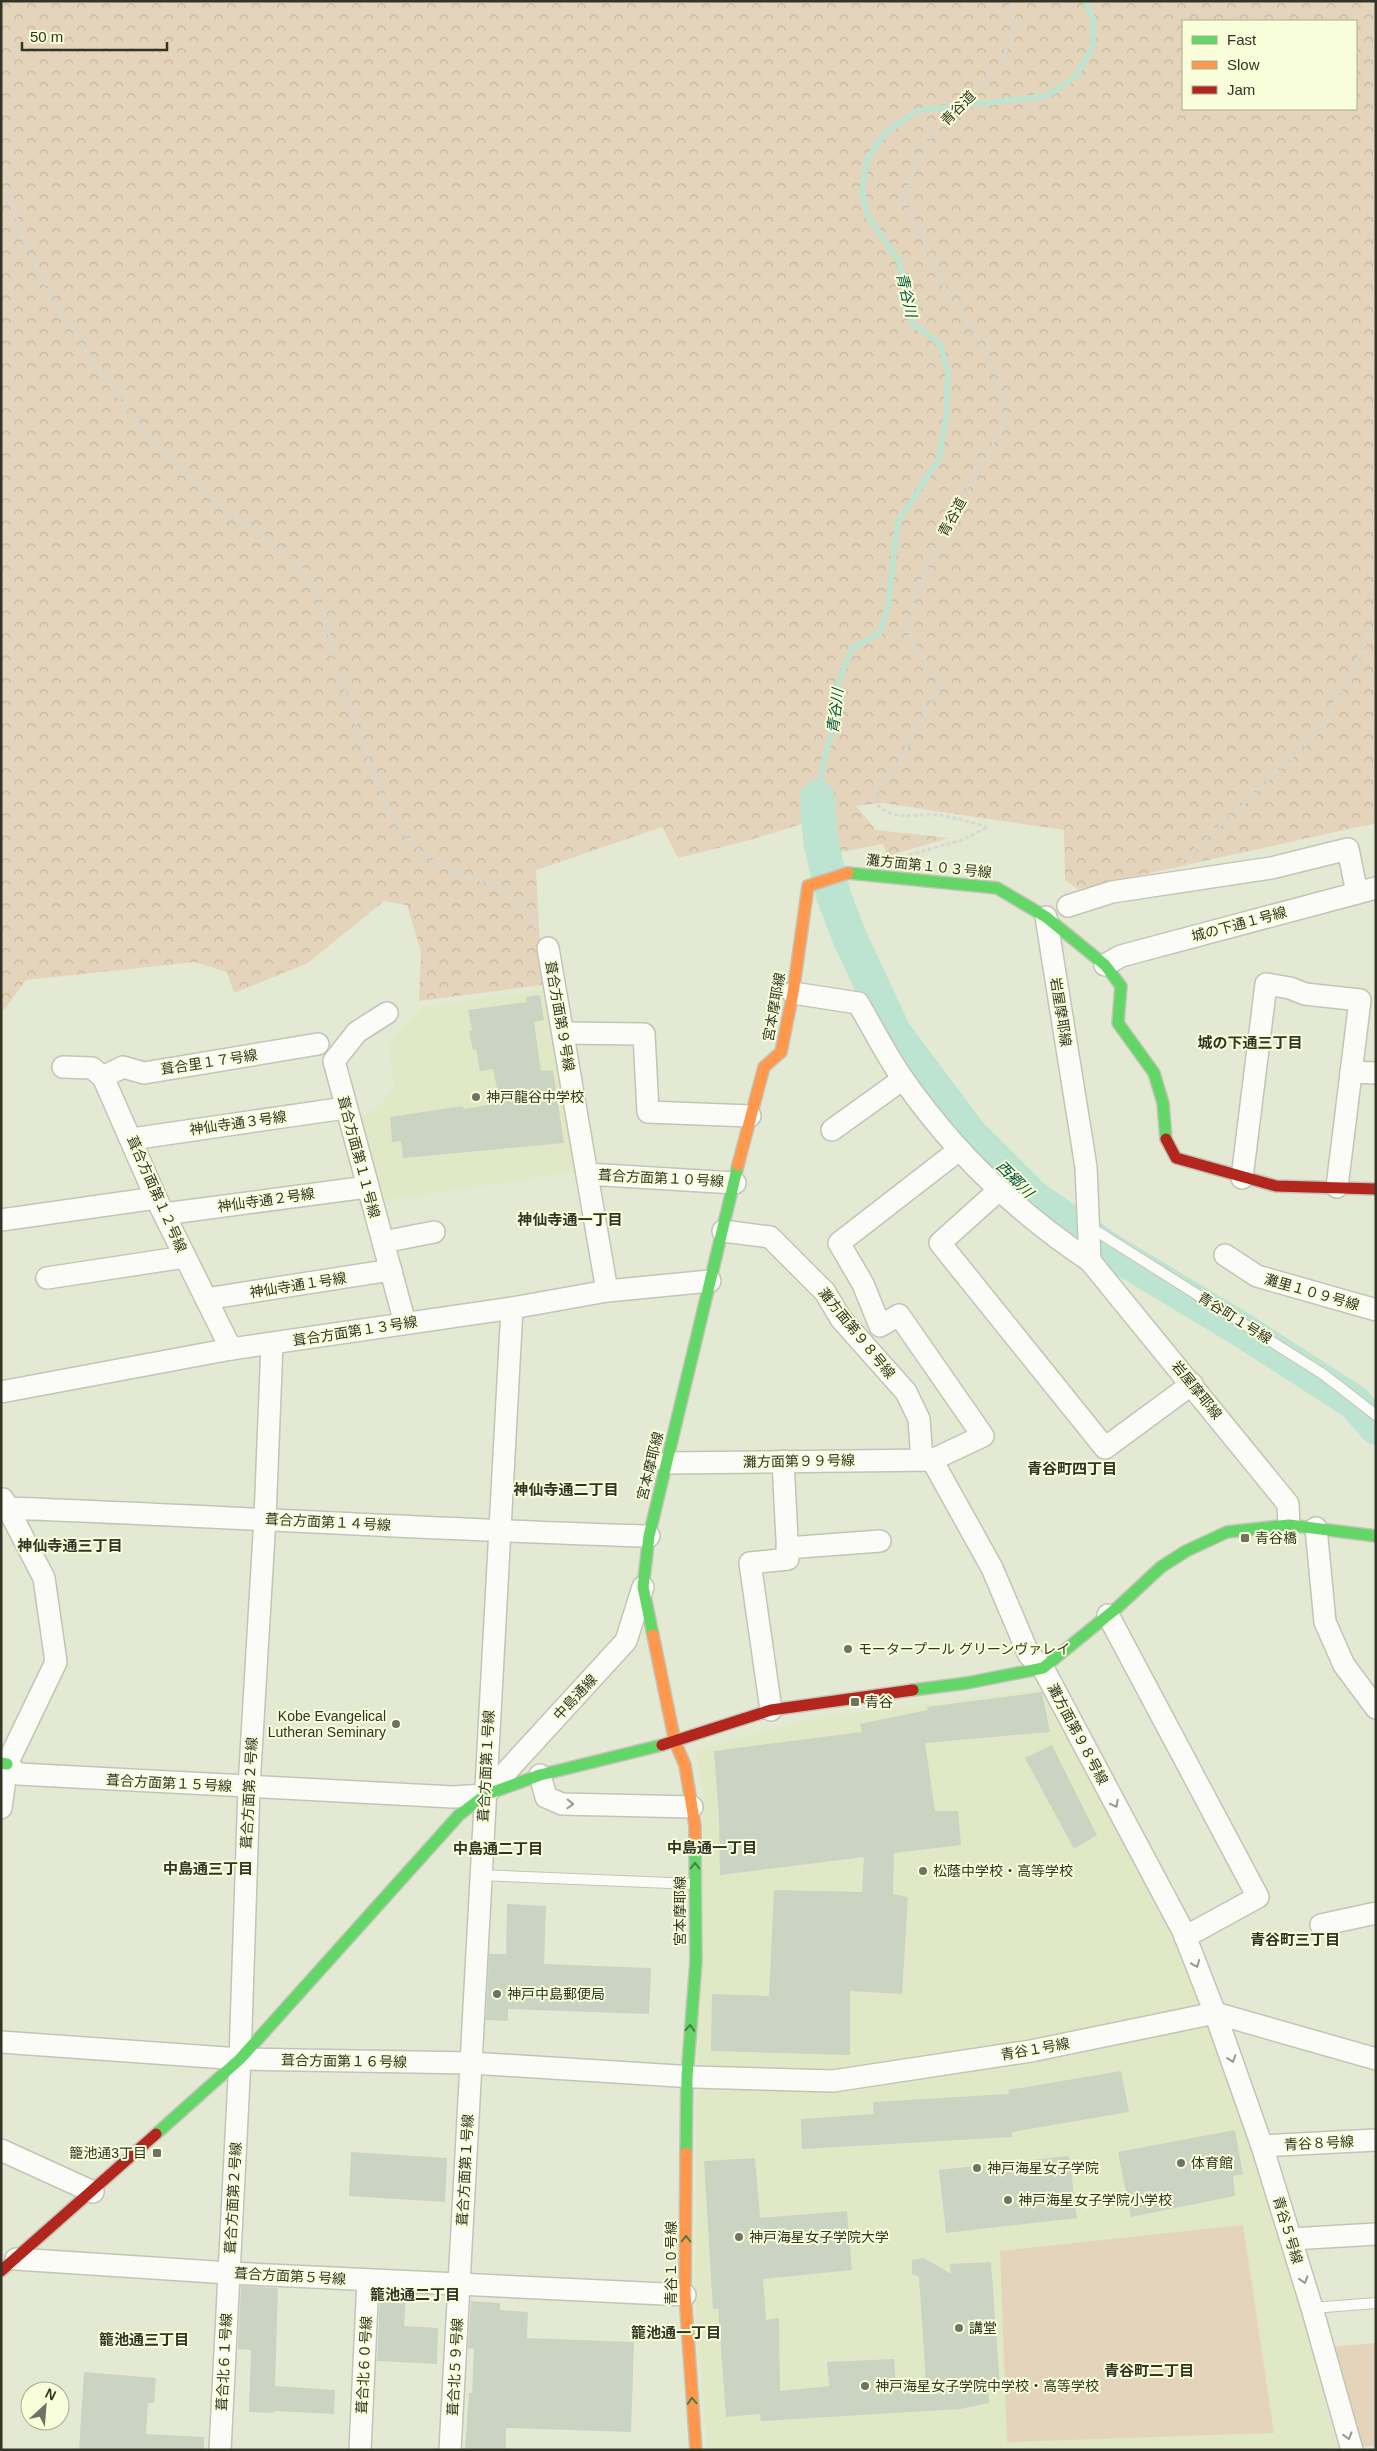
<svg xmlns="http://www.w3.org/2000/svg" width="1377" height="2451" viewBox="0 0 1377 2451" font-family="Helvetica,'Noto Sans JP',sans-serif">
<defs>
<pattern id="forest-crowns" width="20" height="18" patternUnits="userSpaceOnUse" patternTransform="scale(1.25)"><rect width="20" height="18" fill="#e4d4bb"/><path d="M2 6a3 3 0 1 1 6 0M12 15a3 3 0 1 1 6 0" fill="none" stroke="#c4b7a1"/></pattern>
</defs>
<rect width="100%" height="100%" fill="#e4e9d3"/>
<g fill="#e1e8c5">
<path d="M546 989 579 1171 380 1201 357 1119 378 1107 394 1087 389 1044 423 1007Z"/>
<path d="M1045 1689 1173 1930 1203 2007 1028 2042 831 2071 697 2067 704 1797 695 1751 814 1718Z"/>
<path d="M1209 2024 1283 2243 1337 2447 1328 2450H707L695 2293 697 2092 707 2087 835 2092 1034 2061Z"/>
</g>
<path fill="url(#forest-crowns)" fill-rule="evenodd" d="M1 1H1376V823L1078 889 1065 880 1064 830 882 803 856 806 876 830 949 838 887 856 883 844 835 853 808 822 750 840 678 858 662 827 536 870 542 985 419 1001 421 952 407 905 384 901 308 963 234 993 227 972 195 962 26 980 1 1014ZM1183 21H1356V109H1183Z"/>
<g fill="#e4d4bb">
<path d="M1243 2225 1274 2433 1007 2442 1000 2251Z"/>
<path d="M1376 2343V2446L1357 2447 1331 2347Z"/>
</g>
<g fill="none" stroke-linecap="round" stroke-linejoin="round">
<path stroke="#bde4d0" stroke-width="5.5" d="M817 798 824 759 837 717V685L852 648 880 633 888 605 898 521 939 459 946 417 948 373 940 344 912 323 899 261 867 215 862 190 867 160 884 134 916 111 1047 96 1075 77 1093 47V19L1085 1"/>
<path stroke="#bde4d0" stroke-width="35" d="M817 798 821 843 833 894 849 936 894 1033 969 1133 1034 1198 1109 1250 1242 1330 1354 1402 1376 1427"/>
</g>
<g fill="#cbd4c2">
<path d="M540 995 544 1020 534 1022 541 1071 553 1070 564 1143 403 1158 401 1141 392 1142 390 1117 463 1106 464 1109 500 1103 493 1069 480 1071 476 1049 473 1050 469 1031 472 1030 468 1010 527 1002 526 997Z"/>
<path d="M1042 1692 1050 1732 925 1743 935 1811H958L961 1845 894 1853 893 1894 908 1897 902 1994 850 1991V2055L711 2051 712 1994 769 1996 774 1890 862 1892 864 1857 720 1875 719 1817 714 1751 862 1732 860 1724 928 1710 927 1707Z"/>
<path d="M1052 1745 1097 1835 1074 1849 1025 1758Z"/>
<path d="M507 1904 546 1906 544 1964 651 1968 649 2014 508 2009V2021L486 2020 489 1954H506Z"/>
<path d="M1121 2071 1129 2112 1012 2132V2137L802 2149 801 2119 874 2114 873 2102 1009 2094 1008 2090Z"/>
<path d="M1235 2130 1243 2174 1233 2176 1235 2196 1131 2217 1118 2152Z"/>
<path d="M351 2152 447 2158 445 2202 349 2196Z"/>
<path d="M1069 2156 1077 2218 946 2233 939 2170Z"/>
<path d="M755 2158 760 2218 847 2211 852 2270 763 2279 766 2320 779 2318 780 2391 829 2386 827 2362 894 2359 896 2383 926 2382 919 2277 912 2274V2260L924 2258 951 2274 950 2264 991 2262 1000 2387 988 2389 989 2403 960 2409 761 2421 760 2414 726 2417 718 2309H713L704 2161Z"/>
<path d="M241 2286 278 2288 275 2386 335 2390 334 2414 274 2411V2413L249 2412 251 2350 238 2349Z"/>
<path d="M380 2294 406 2296 404 2326 438 2328 437 2364 377 2361Z"/>
<path d="M471 2301 500 2303V2310L528 2312 527 2338 634 2342 631 2432 506 2428V2450H465L469 2393H472L474 2349 468 2348Z"/>
<path d="M84 2372 156 2378 154 2403H148L146 2434 204 2437V2450H79Z"/>
</g>
<g fill="none" stroke-linecap="round" stroke-linejoin="round">
<defs>
<g id="lane">
<path d="M1090 1227 1323 1374 1376 1415"/>
<path d="M481 1875 694 1884"/>
<path d="M1312 2308 1376 2303"/>
</g>
<g id="street">
<path d="M1068 906 1112 892 1271 868 1348 849 1357 893"/>
<path d="M1046 917 1086 1167 1090 1261"/>
<path d="M548 948 607 1291"/>
<path d="M1105 965 1121 956 1376 888"/>
<path d="M793 993 858 1003C873 1028 886 1055 903 1079 953 1151 1018 1213 1090 1261L1288 1504 1289 1525"/>
<path d="M387 1013 357 1032 334 1061 405 1323"/>
<path d="M563 1033 644 1034 648 1112 750 1116"/>
<path d="M63 1067 92 1068 103 1077 156 1198 231 1349"/>
<path d="M1351 1072 1376 1073"/>
<path d="M103 1077 123 1067 144 1073 318 1044"/>
<path d="M832 1130 903 1079"/>
<path d="M132 1139 345 1108"/>
<path d="M587 1174 735 1183"/>
<path d="M1242 1178 1266 984 1290 988 1305 994 1360 1000 1337 1187"/>
<path d="M999 1190 940 1243 1105 1448 1192 1384"/>
<path d="M164 1214 367 1187"/>
<path d="M1 1220 156 1198"/>
<path d="M723 1231 770 1237 825 1292 841 1319 906 1392 919 1419 922 1460"/>
<path d="M383 1242 434 1232"/>
<path d="M1225 1255 1257 1276 1376 1310"/>
<path d="M47 1278 185 1257"/>
<path d="M206 1299 391 1270"/>
<path d="M1 1392 231 1349 512 1308 607 1291 710 1281"/>
<path d="M932 1460 992 1568 1029 1655 1043 1668 1183 1931 1215 2013 1262 2146 1312 2308 1352 2450"/>
<path d="M667 1463 932 1460 983 1436 899 1315 880 1326 863 1284 839 1243 959 1150"/>
<path d="M7 1508C221 1516 435 1530 649 1536"/>
<path d="M1316 1528 1325 1622 1344 1665 1376 1708"/>
<path d="M787 1548 880 1541"/>
<path d="M1108 1615 1258 1897 1185 1937"/>
<path d="M771 1710 750 1563 788 1559 783 1461"/>
<path d="M7 1764 18 1774 453 1797 485 1795 626 1641 643 1587"/>
<path d="M540 1775 546 1797 562 1804 692 1807"/>
<path d="M1 1808 7 1764 56 1662 44 1578 3 1499"/>
<path d="M1321 1925 1376 1913"/>
<path d="M1 2042 240 2059 471 2063 694 2077 833 2081 1031 2051 1215 2013 1376 2059"/>
<path d="M1262 2146 1376 2140"/>
<path d="M1 2150 93 2192"/>
<path d="M1291 2239 1376 2234"/>
<path d="M16 2259 229 2273 685 2295"/>
<path d="M220 2450 240 2059 249 1787 265 1518 272 1344"/>
<path d="M360 2450 368 2280"/>
<path d="M450 2450 512 1308"/>
</g>
<g id="fast">
<path d="M848 873 997 888 1046 917 1105 965 1121 986 1118 1023 1154 1073 1163 1103 1166 1139"/>
<path d="M653 1635 643 1587 649 1536 738 1165"/>
<path d="M913 1690 967 1683 1043 1668 1118 1607 1161 1567 1186 1551 1227 1532 1289 1525 1376 1536"/>
<path d="M1 1763 7 1764"/>
<path d="M156 2134 240 2059 459 1815 485 1795 540 1775 662 1745"/>
<path d="M686 2153 687 2077 696 1961 695 1849"/>
</g>
<g id="slow">
<path d="M738 1165 764 1067 781 1052 793 993 808 886 848 873"/>
<path d="M653 1635 675 1742 685 1765 695 1826V1849"/>
<path d="M686 2153 685 2295 696 2450"/>
</g>
<g id="jam">
<path d="M1166 1139 1176 1158 1276 1186 1376 1189"/>
<path d="M662 1745 771 1710 913 1690"/>
<path d="M1 2271 156 2134"/>
</g>
</defs>
<use href="#lane" stroke="#c2c5b5" stroke-width="12"/>
<use href="#street" stroke="#c2c5b5" stroke-width="24"/>
<use href="#fast" stroke="#c2c5b5" stroke-width="14"/>
<use href="#slow" stroke="#c2c5b5" stroke-width="14"/>
<use href="#jam" stroke="#c2c5b5" stroke-width="14"/>
<g stroke="#d7d8d2" stroke-width="3" stroke-dasharray="4 2.5" stroke-linecap="butt">
<path d="M1 167 24 242 52 297 102 375 146 434 219 506 286 551 311 579 324 610 335 661 367 756 395 822 422 853 451 871 498 887 526 913 538 932"/>
<path d="M909 855 962 840 988 827C972 823 955 817 938 815 910 813 893 824 872 799L901 759 916 725 941 688 908 633 915 599 941 533 1004 424C1010 379 981 346 959 309L956 308C937 273 922 236 904 200L917 163 932 133 958 110 1002 60 1013 30 1014 20 1008 1"/>
<path d="M1181 862 1320 731 1376 624"/>
</g>
<use href="#lane" stroke="#fbfcf8" stroke-width="10"/>
<use href="#street" stroke="#fbfcf8" stroke-width="21"/>
<use href="#fast" stroke="#63d668" stroke-width="11"/>
<use href="#slow" stroke="#ff974d" stroke-width="11"/>
<use href="#jam" stroke="#b3261e" stroke-width="11"/>
</g>
<defs><path id="oneway-chevron" d="M-2-3.5L2.5 0L-2 3.5" fill="none" stroke-width="1.6" stroke-linecap="round" stroke-linejoin="round" transform="scale(1.25)"/></defs>
<g stroke="#96988f">
<use href="#oneway-chevron" transform="translate(570 1804) rotate(2)"/>
<use href="#oneway-chevron" transform="translate(1115 1804) rotate(62)"/>
<use href="#oneway-chevron" transform="translate(1196 1964) rotate(68)"/>
<use href="#oneway-chevron" transform="translate(1232 2059) rotate(71)"/>
<use href="#oneway-chevron" transform="translate(1304 2280) rotate(73)"/>
<use href="#oneway-chevron" transform="translate(1348 2436) rotate(74)"/>
</g>
<g stroke="#487d44">
<use href="#oneway-chevron" transform="translate(695 1866) rotate(-90)"/>
<use href="#oneway-chevron" transform="translate(690 2028) rotate(-86)"/>
<use href="#oneway-chevron" transform="translate(686 2239) rotate(-90)"/>
<use href="#oneway-chevron" transform="translate(692 2401) rotate(-94)"/>
</g>
<g fill="#707363" stroke="#f7fed9" stroke-width="2">
<circle cx="476" cy="1097" r="5"/>
<rect x="1240" y="1533" width="10" height="10" rx="2.5"/>
<circle cx="848" cy="1649" r="5"/>
<rect x="850" y="1697" width="10" height="10" rx="2.5"/>
<circle cx="396" cy="1724" r="5"/>
<circle cx="923" cy="1871" r="5"/>
<circle cx="497" cy="1994" r="5"/>
<rect x="152" y="2148" width="10" height="10" rx="2.5"/>
<circle cx="1181" cy="2163" r="5"/>
<circle cx="977" cy="2168" r="5"/>
<circle cx="1008" cy="2200" r="5"/>
<circle cx="739" cy="2237" r="5"/>
<circle cx="959" cy="2328" r="5"/>
<circle cx="865" cy="2386" r="5"/>
</g>
<g text-anchor="middle" dominant-baseline="central" stroke-width="4" stroke-linejoin="round" paint-order="stroke">
<g font-size="14" fill="#323426" stroke="#f7fed9">
<text transform="translate(958 108) rotate(-45)">青谷道</text>
<text transform="translate(952 517) rotate(-61)">青谷道</text>
<text transform="translate(929 866) rotate(6)">灘方面第１０３号線</text>
<text transform="translate(1239 924) rotate(-15)">城の下通１号線</text>
<text transform="translate(774 1007) rotate(-80)">宮本摩耶線</text>
<text transform="translate(1061 1012) rotate(81)">岩屋摩耶線</text>
<text transform="translate(560 1016) rotate(80)">葺合方面第９号線</text>
<text transform="translate(209 1062) rotate(-9)">葺合里１７号線</text>
<text transform="translate(238 1123) rotate(-8)">神仙寺通３号線</text>
<text transform="translate(359 1157) rotate(75)">葺合方面第１１号線</text>
<text transform="translate(661 1178) rotate(3)">葺合方面第１０号線</text>
<text transform="translate(157 1194) rotate(66)">葺合方面第１２号線</text>
<text transform="translate(266 1200) rotate(-8)">神仙寺通２号線</text>
<text transform="translate(298 1285) rotate(-9)">神仙寺通１号線</text>
<text transform="translate(1312 1292) rotate(16)">灘里１０９号線</text>
<text transform="translate(1235 1318) rotate(32)">青谷町１号線</text>
<text transform="translate(355 1331) rotate(-9)">葺合方面第１３号線</text>
<text transform="translate(857 1333) rotate(51)">灘方面第９８号線</text>
<text transform="translate(1197 1390) rotate(51)">岩屋摩耶線</text>
<text transform="translate(799 1461) rotate(-1)">灘方面第９９号線</text>
<text transform="translate(650 1466) rotate(-76)">宮本摩耶線</text>
<text transform="translate(328 1522) rotate(3)">葺合方面第１４号線</text>
<text transform="translate(575 1697) rotate(-47)">中島通線</text>
<text transform="translate(1078 1734) rotate(62)">灘方面第９８号線</text>
<text transform="translate(486 1766) rotate(-87)">葺合方面第１号線</text>
<text transform="translate(169 1783) rotate(3)">葺合方面第１５号線</text>
<text transform="translate(249 1793) rotate(-87)">葺合方面第２号線</text>
<text transform="translate(680 1911) rotate(-90)">宮本摩耶線</text>
<text transform="translate(1035 2049) rotate(-10)">青谷１号線</text>
<text transform="translate(344 2061) rotate(1)">葺合方面第１６号線</text>
<text transform="translate(1319 2143) rotate(-3)">青谷８号線</text>
<text transform="translate(465 2170) rotate(-87)">葺合方面第１号線</text>
<text transform="translate(233 2198) rotate(-87)">葺合方面第２号線</text>
<text transform="translate(1288 2230) rotate(73)">青谷５号線</text>
<text transform="translate(671 2263) rotate(-90)">青谷１０号線</text>
<text transform="translate(290 2276) rotate(3)">葺合方面第５号線</text>
<text transform="translate(224 2362) rotate(-87)">葺合北６１号線</text>
<text transform="translate(364 2365) rotate(-87)">葺合北６０号線</text>
<text transform="translate(455 2367) rotate(-87)">葺合北５９号線</text>
</g>
<g font-size="14" fill="#323426" stroke="#f7fed9" text-anchor="start">
<text x="486" y="1097">神戸龍谷中学校</text>
<text x="1255" y="1538">青谷橋</text>
<text x="858" y="1649">モータープール グリーンヴァレイ</text>
<text x="865" y="1702">青谷</text>
<text x="386" y="1716" text-anchor="end">Kobe Evangelical<tspan x="386" dy="16">Lutheran Seminary</tspan></text>
<text x="933" y="1871">松蔭中学校・高等学校</text>
<text x="507" y="1994">神戸中島郵便局</text>
<text x="147" y="2153" text-anchor="end">籠池通3丁目</text>
<text x="1191" y="2163">体育館</text>
<text x="987" y="2168">神戸海星女子学院</text>
<text x="1018" y="2200">神戸海星女子学院小学校</text>
<text x="749" y="2237">神戸海星女子学院大学</text>
<text x="969" y="2328">講堂</text>
<text x="875" y="2386">神戸海星女子学院中学校・高等学校</text>
</g>
<g font-size="15" font-style="italic" fill="#0a523f" stroke="#f7fed9">
<text transform="translate(907 295) rotate(77)">青谷川</text>
<text transform="translate(835 711) rotate(-83)">青谷川</text>
<text transform="translate(1015 1179) rotate(45)">西郷川</text>
</g>
<g font-size="15" font-weight="bold" fill="#323426" stroke="#f7fed9">
<text x="1250" y="1042">城の下通三丁目</text>
<text x="570" y="1219">神仙寺通一丁目</text>
<text x="1072" y="1468">青谷町四丁目</text>
<text x="566" y="1489">神仙寺通二丁目</text>
<text x="70" y="1545">神仙寺通三丁目</text>
<text x="712" y="1847">中島通一丁目</text>
<text x="498" y="1848">中島通二丁目</text>
<text x="208" y="1868">中島通三丁目</text>
<text x="1295" y="1939">青谷町三丁目</text>
<text x="415" y="2294">籠池通二丁目</text>
<text x="676" y="2332">籠池通一丁目</text>
<text x="144" y="2339">籠池通三丁目</text>
<text x="1149" y="2370">青谷町二丁目</text>
</g>
</g>
<rect width="1377" height="2451" fill="none" stroke="#323426" stroke-width="5"/>
<rect x="1182" y="20" width="175" height="90" fill="#f7fed9" stroke="#a8ad91"/>
<rect x="1192" y="36" width="25" height="8" fill="#63d668" stroke="#a8ad91"/>
<text x="1227" y="45" font-size="15" fill="#323426">Fast</text>
<rect x="1192" y="61" width="25" height="8" fill="#ff974d" stroke="#a8ad91"/>
<text x="1227" y="70" font-size="15" fill="#323426">Slow</text>
<rect x="1192" y="86" width="25" height="8" fill="#b3261e" stroke="#a8ad91"/>
<text x="1227" y="95" font-size="15" fill="#323426">Jam</text>
<g transform="translate(45 2406) rotate(26)"><circle r="24" fill="#f7fed9" stroke="#a8ad91"/>
<path d="M0-4L9 19L0 12L-9 19Z" fill="#707363"/>
<text y="-8" font-size="14" font-weight="bold" text-anchor="middle" fill="#323426">N</text>
</g>
<path d="M22 42v8h145v-8" fill="none" stroke="#323426" stroke-width="2.5"/>
<text x="30" y="42" font-size="15" fill="#323426" stroke="#f7fed9" stroke-width="4" paint-order="stroke">50 m</text>
</svg>
